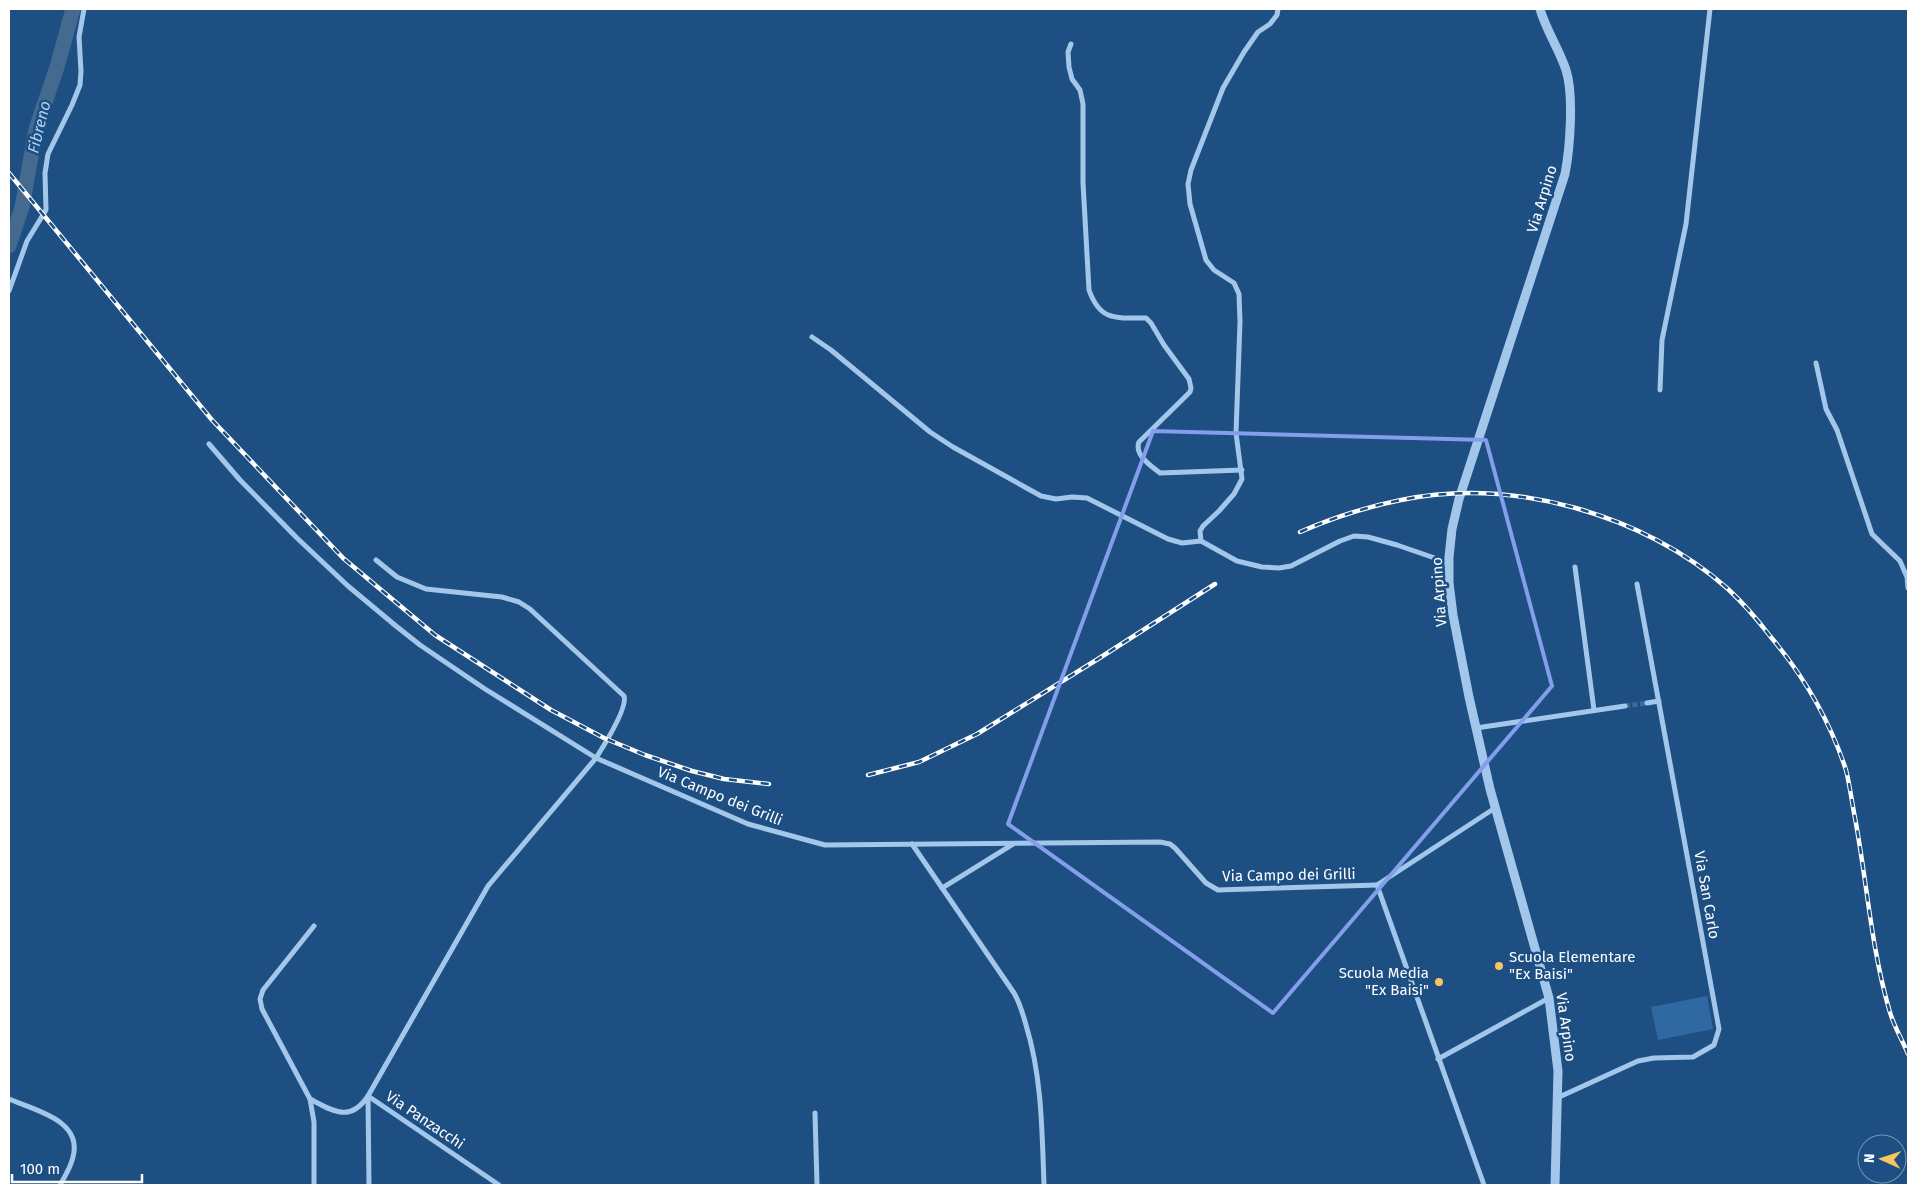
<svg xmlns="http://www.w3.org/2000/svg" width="1917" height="1194" viewBox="0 0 1917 1194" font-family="'Fira Sans',sans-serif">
<rect width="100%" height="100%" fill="#1d4f83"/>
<path fill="#3069a1" d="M1707 996 1713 1029 1658 1040 1651 1007Z"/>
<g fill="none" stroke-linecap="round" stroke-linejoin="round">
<path stroke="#456a90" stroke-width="15" d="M9 246 22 207 36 129 57 67 73 9"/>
<path stroke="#3f6996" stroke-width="5" stroke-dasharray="5 2.5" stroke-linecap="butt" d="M1625 706 1647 703"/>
<g stroke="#a3c7ea" stroke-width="5">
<path d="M1071 44 1068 52 1069 67 1072 79 1080 90 1083 104V183L1089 290C1100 321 1115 318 1146 318L1151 323 1164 345 1189 379 1191 388 1190 392 1139 442C1134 455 1151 466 1160 473L1242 470"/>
<path d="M9 291 27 241 46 210 45 173 48 154 72 105 80 85 81 71 79 37 84 9"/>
<path d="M812 337 831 350 930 432 953 447 1041 496 1056 499 1072 497 1087 498 1168 539 1182 543 1201 541 1237 561 1262 567 1279 568 1291 566 1340 541 1354 536 1368 537 1397 545 1449 563"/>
<path d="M1816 363 1826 409 1837 430 1872 534 1900 561 1907 577 1908 588"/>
<path d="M1660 390 1662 340 1686 224 1710 9"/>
<path d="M209 444 240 480 297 538 348 586 396 626 420 645 485 689 596 758C603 747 628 708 624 696L530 609 519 602 502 597 426 589 397 577 376 560"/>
<path d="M1201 541 1200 531 1203 526 1219 511 1234 494 1242 479 1236 433 1240 322 1239 294 1234 283 1214 270 1206 260 1190 204 1188 184 1191 170 1223 88 1244 52 1258 32 1270 24 1277 15 1278 9"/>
<path d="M1575 567 1594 710"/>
<path d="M1647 703 1659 701"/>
<path d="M1476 728 1625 706"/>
<path d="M912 844 1014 993C1020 1003 1023 1014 1026 1025 1042 1077 1042 1131 1044 1185"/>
<path d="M942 888 1013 844"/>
<path d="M1438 1059 1549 998"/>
<path d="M1557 1098 1638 1061 1654 1058 1693 1057 1714 1045 1719 1029 1637 584"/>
<path d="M9 1099C34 1110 83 1120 73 1157 71 1167 65 1176 60 1185"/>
<path d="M310 1099C333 1111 350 1123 368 1096L499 1185"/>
<path d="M815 1113 817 1185"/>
<path d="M314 1185V1122L310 1099 262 1009 260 999 263 990 314 926"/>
<path d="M369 1185 368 1096 488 886 596 758 748 824 825 845 1160 842 1170 844 1175 848 1206 883 1218 890 1377 885"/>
<path d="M1484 1185 1377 885 1495 808"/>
</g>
<path stroke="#a3c7ea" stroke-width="9" d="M1540 9C1546 30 1559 49 1566 70 1574 95 1570 148 1565 174L1459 499 1452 529 1449 557V583L1453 615 1469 697 1490 789 1549 998 1558 1071 1555 1185"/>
<defs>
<g id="rail">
<path d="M9 173 212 420 343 558 435 635 551 710 604 738 645 755 692 771 724 779 769 784"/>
<path d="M1300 532C1332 518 1366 507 1401 500 1512 477 1644 514 1728 589 1743 603 1757 619 1770 636 1803 675 1830 721 1846 770 1850 786 1852 803 1855 818 1867 882 1871 947 1889 1009 1893 1025 1902 1039 1908 1054"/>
<path d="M868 775 919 762 977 734 1098 659 1215 584"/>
</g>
</defs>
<use href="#rail" stroke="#fff" stroke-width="4.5"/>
<use href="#rail" stroke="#1d4f83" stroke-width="2.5" stroke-dasharray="8" stroke-linecap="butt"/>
</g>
<path fill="none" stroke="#839eea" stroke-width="4" stroke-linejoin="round" d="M1153 431 1486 440 1552 686 1273 1013 1008 824Z"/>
<g fill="#fac561" stroke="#1d4f83" stroke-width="2">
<circle cx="1499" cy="966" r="5"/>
<circle cx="1439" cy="982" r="5"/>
</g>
<g text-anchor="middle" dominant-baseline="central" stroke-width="5" stroke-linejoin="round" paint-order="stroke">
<g font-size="15" fill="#fff" stroke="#1d4f83">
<text transform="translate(1542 199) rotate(-73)">Via Arpino</text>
<text transform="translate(1439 592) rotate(-94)">Via Arpino</text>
<text transform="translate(720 796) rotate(22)">Via Campo dei Grilli</text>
<text transform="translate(1289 875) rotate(-1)">Via Campo dei Grilli</text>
<text transform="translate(1707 895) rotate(80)">Via San Carlo</text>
<text transform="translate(1566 1027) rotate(82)">Via Arpino</text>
<text transform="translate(425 1120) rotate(34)">Via Panzacchi</text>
</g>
<g font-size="15" fill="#fff" stroke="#1d4f83" text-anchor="start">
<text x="1509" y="957">Scuola Elementare<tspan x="1509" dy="17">"Ex Baisi"</tspan></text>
<text x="1429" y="973" text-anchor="end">Scuola Media<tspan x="1429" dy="17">"Ex Baisi"</tspan></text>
</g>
<g font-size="16" font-style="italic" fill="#aed1f2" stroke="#1d4f83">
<text transform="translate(39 127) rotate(-76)">Fibreno</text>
</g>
</g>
<rect width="1917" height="1194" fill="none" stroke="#ffffff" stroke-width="20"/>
<g transform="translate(1882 1159) rotate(273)"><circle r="24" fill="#1d4f83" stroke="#7795b5"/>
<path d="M0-4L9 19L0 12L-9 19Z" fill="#fac561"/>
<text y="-8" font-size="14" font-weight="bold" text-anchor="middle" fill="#ffffff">N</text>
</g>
<path d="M12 1174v8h130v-8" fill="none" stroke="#ffffff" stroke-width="2.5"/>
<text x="20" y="1174" font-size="15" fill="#ffffff" stroke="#1d4f83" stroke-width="4" paint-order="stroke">100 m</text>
</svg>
